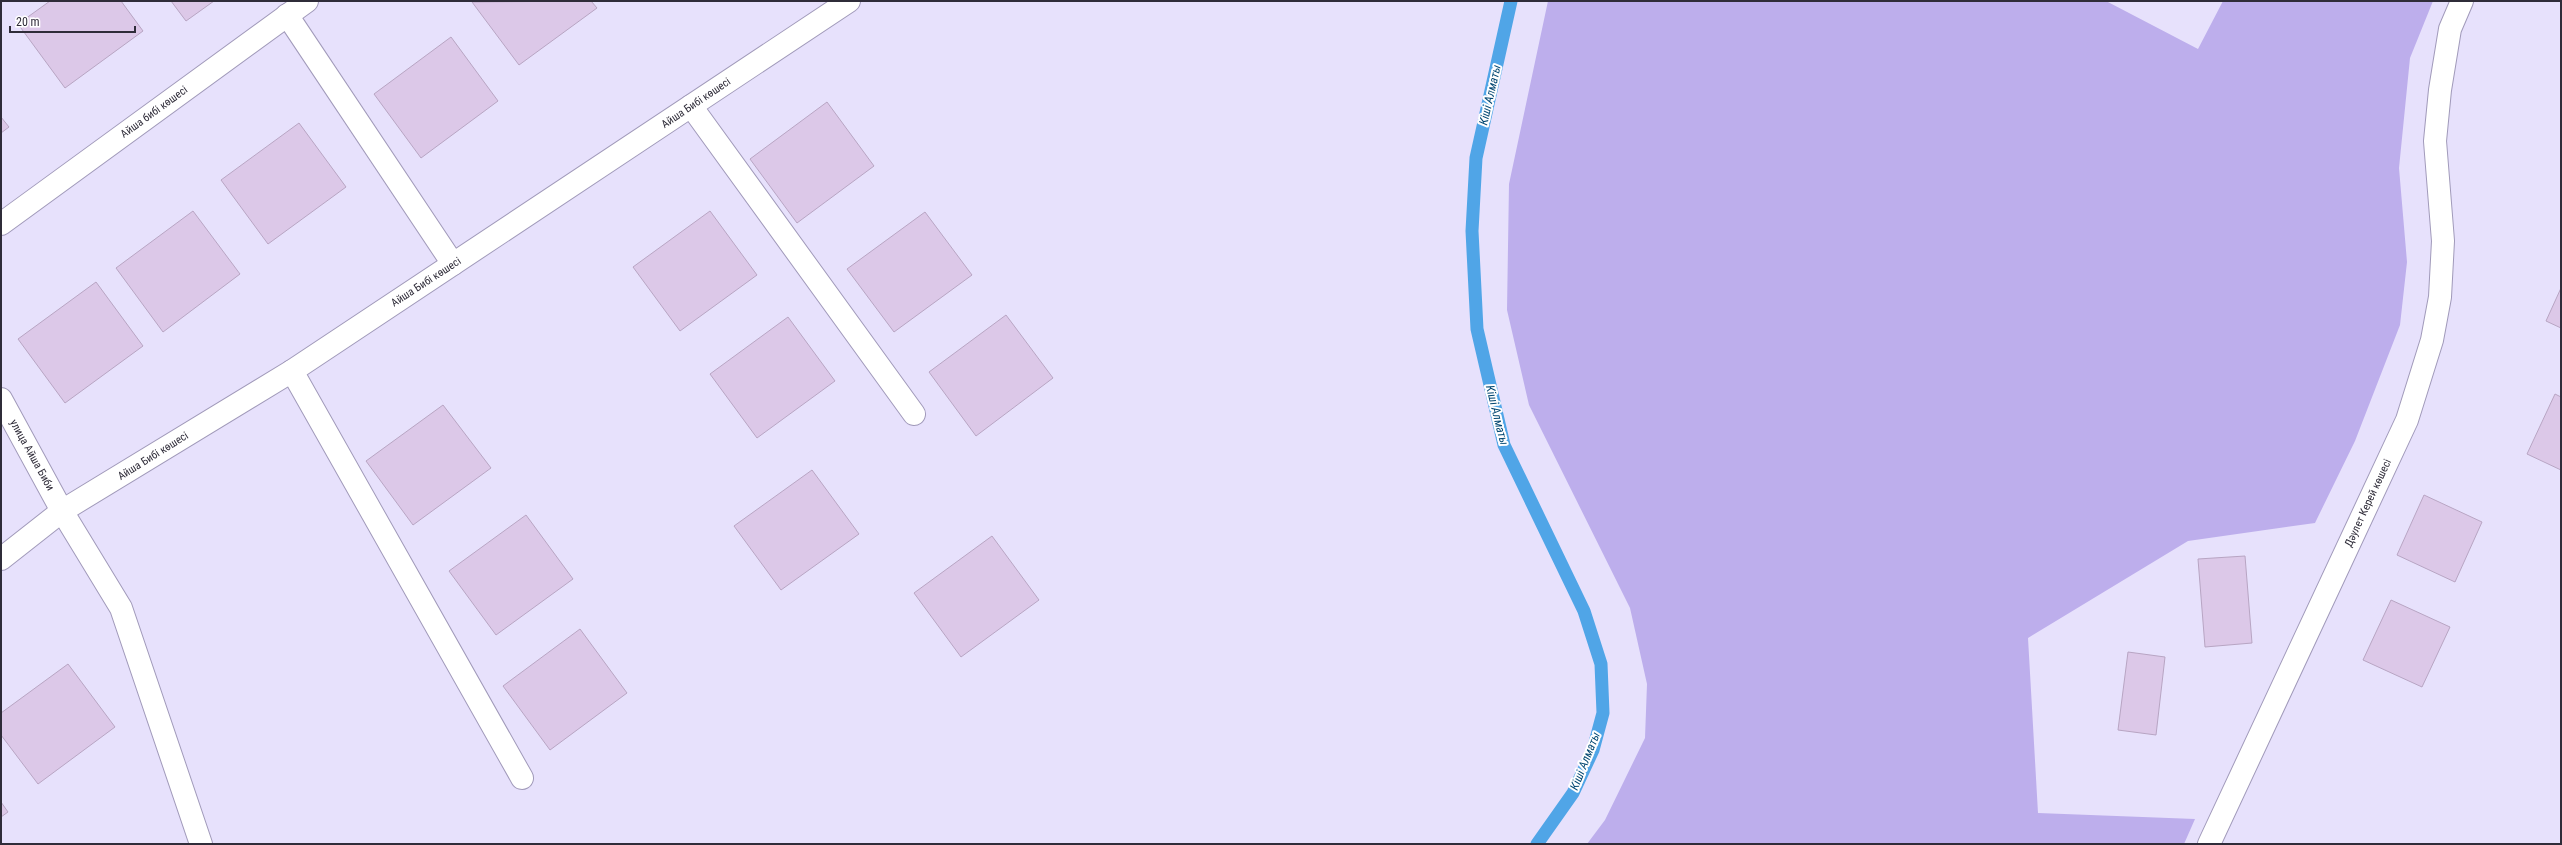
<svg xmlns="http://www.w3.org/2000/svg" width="2562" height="845" viewBox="0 0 2562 845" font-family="'Roboto Condensed',sans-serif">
<rect width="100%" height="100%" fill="#e7e1fc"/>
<path fill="#bdaeec" d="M1548 1H2106L2198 49 2223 1H2433L2410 58 2399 168 2407 262 2400 325 2355 441 2315 523 2188 541 2028 638 2038 813 2195 819 2184 844H1587L1605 820 1645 738 1647 684 1630 608 1529 405 1507 310 1509 184Z"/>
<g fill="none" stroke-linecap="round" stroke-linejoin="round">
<path stroke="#50a5e7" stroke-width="13" d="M1511 1 1476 158 1472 231 1477 329 1504 445 1584 611 1601 664 1603 713 1593 750 1573 793 1537 844"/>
</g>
<g fill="#dcc8e8" stroke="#b8a5c3">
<path d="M50 1H121L143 31 65 88 18 24Z"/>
<path d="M171 1H214L186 21Z"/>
<path d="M591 1 597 8 519 65 472 2Z"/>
<path d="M451 37 498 101 421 158 374 94Z"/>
<path d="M827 102 874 166 797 223 750 159Z"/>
<path d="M1 117 9 127 1 133Z"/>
<path d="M299 123 346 187 268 244 221 180Z"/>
<path d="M193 211 240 274 163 332 116 268Z"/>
<path d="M710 211 757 275 680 331 633 267Z"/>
<path d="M925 212 972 275 894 332 847 269Z"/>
<path d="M96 282 143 346 65 403 18 339Z"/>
<path d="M2561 288V328L2546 321Z"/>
<path d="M1006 315 1053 378 976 436 929 372Z"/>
<path d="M788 317 835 381 757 438 710 374Z"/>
<path d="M2555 394 2561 397V470L2527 454Z"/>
<path d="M443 405 491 468 413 525 366 461Z"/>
<path d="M812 470 859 534 781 590 734 526Z"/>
<path d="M2424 495 2482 522 2455 582 2397 555Z"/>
<path d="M526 515 573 579 496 635 449 571Z"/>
<path d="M992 536 1039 600 961 657 914 593Z"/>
<path d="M2245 556 2252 643 2205 647 2198 559Z"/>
<path d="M2391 600 2450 627 2422 687 2363 660Z"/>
<path d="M580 629 627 693 550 750 503 686Z"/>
<path d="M2128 652 2165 657 2156 735 2118 730Z"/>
<path d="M68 664 115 727 38 784 1 735V713Z"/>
<path d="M1 802 8 812 1 817Z"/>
</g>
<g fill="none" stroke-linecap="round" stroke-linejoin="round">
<defs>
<g id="minor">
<path d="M287 15 453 264"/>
<path d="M691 106 914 414"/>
<path d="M1 224 307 1"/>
<path d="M292 371 522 778"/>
<path d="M1 399 62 511 121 608 201 844"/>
<path d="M1 559 62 511 292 371 849 1"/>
<path d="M2209 844 2407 420 2432 340 2440 297 2443 241 2435 141 2440 90 2450 29 2462 1"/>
</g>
</defs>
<use href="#minor" stroke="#a19aba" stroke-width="24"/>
<use href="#minor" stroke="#fff" stroke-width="22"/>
</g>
<g text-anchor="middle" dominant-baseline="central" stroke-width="4" stroke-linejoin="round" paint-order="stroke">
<g font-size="11" fill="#2f2c39" stroke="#fff">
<text transform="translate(696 103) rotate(-34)">Айша Бибі көшесі</text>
<text transform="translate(154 112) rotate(-36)">Айша бибі көшесі</text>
<text transform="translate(426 282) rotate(-33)">Айша Бибі көшесі</text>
<text transform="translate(32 455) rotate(61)">улица Айша Биби</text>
<text transform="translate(153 456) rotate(-32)">Айша Бибі көшесі</text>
<text transform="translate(2368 503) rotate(-65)">Дәулет Керей көшесі</text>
</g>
<g font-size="12" font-style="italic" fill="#034872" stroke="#fff">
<text transform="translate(1490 95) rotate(-77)">Кіші Алматы</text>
<text transform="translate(1497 415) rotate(76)">Кіші Алматы</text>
<text transform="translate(1585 761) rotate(-68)">Кіші Алматы</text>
</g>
</g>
<rect width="2562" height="845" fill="none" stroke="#2f2c39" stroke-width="4"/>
<path d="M10 26v6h125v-6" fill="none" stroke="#2f2c39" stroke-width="2"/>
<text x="16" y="26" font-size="12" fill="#2f2c39" stroke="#ffffff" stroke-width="3" paint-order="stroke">20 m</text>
</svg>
